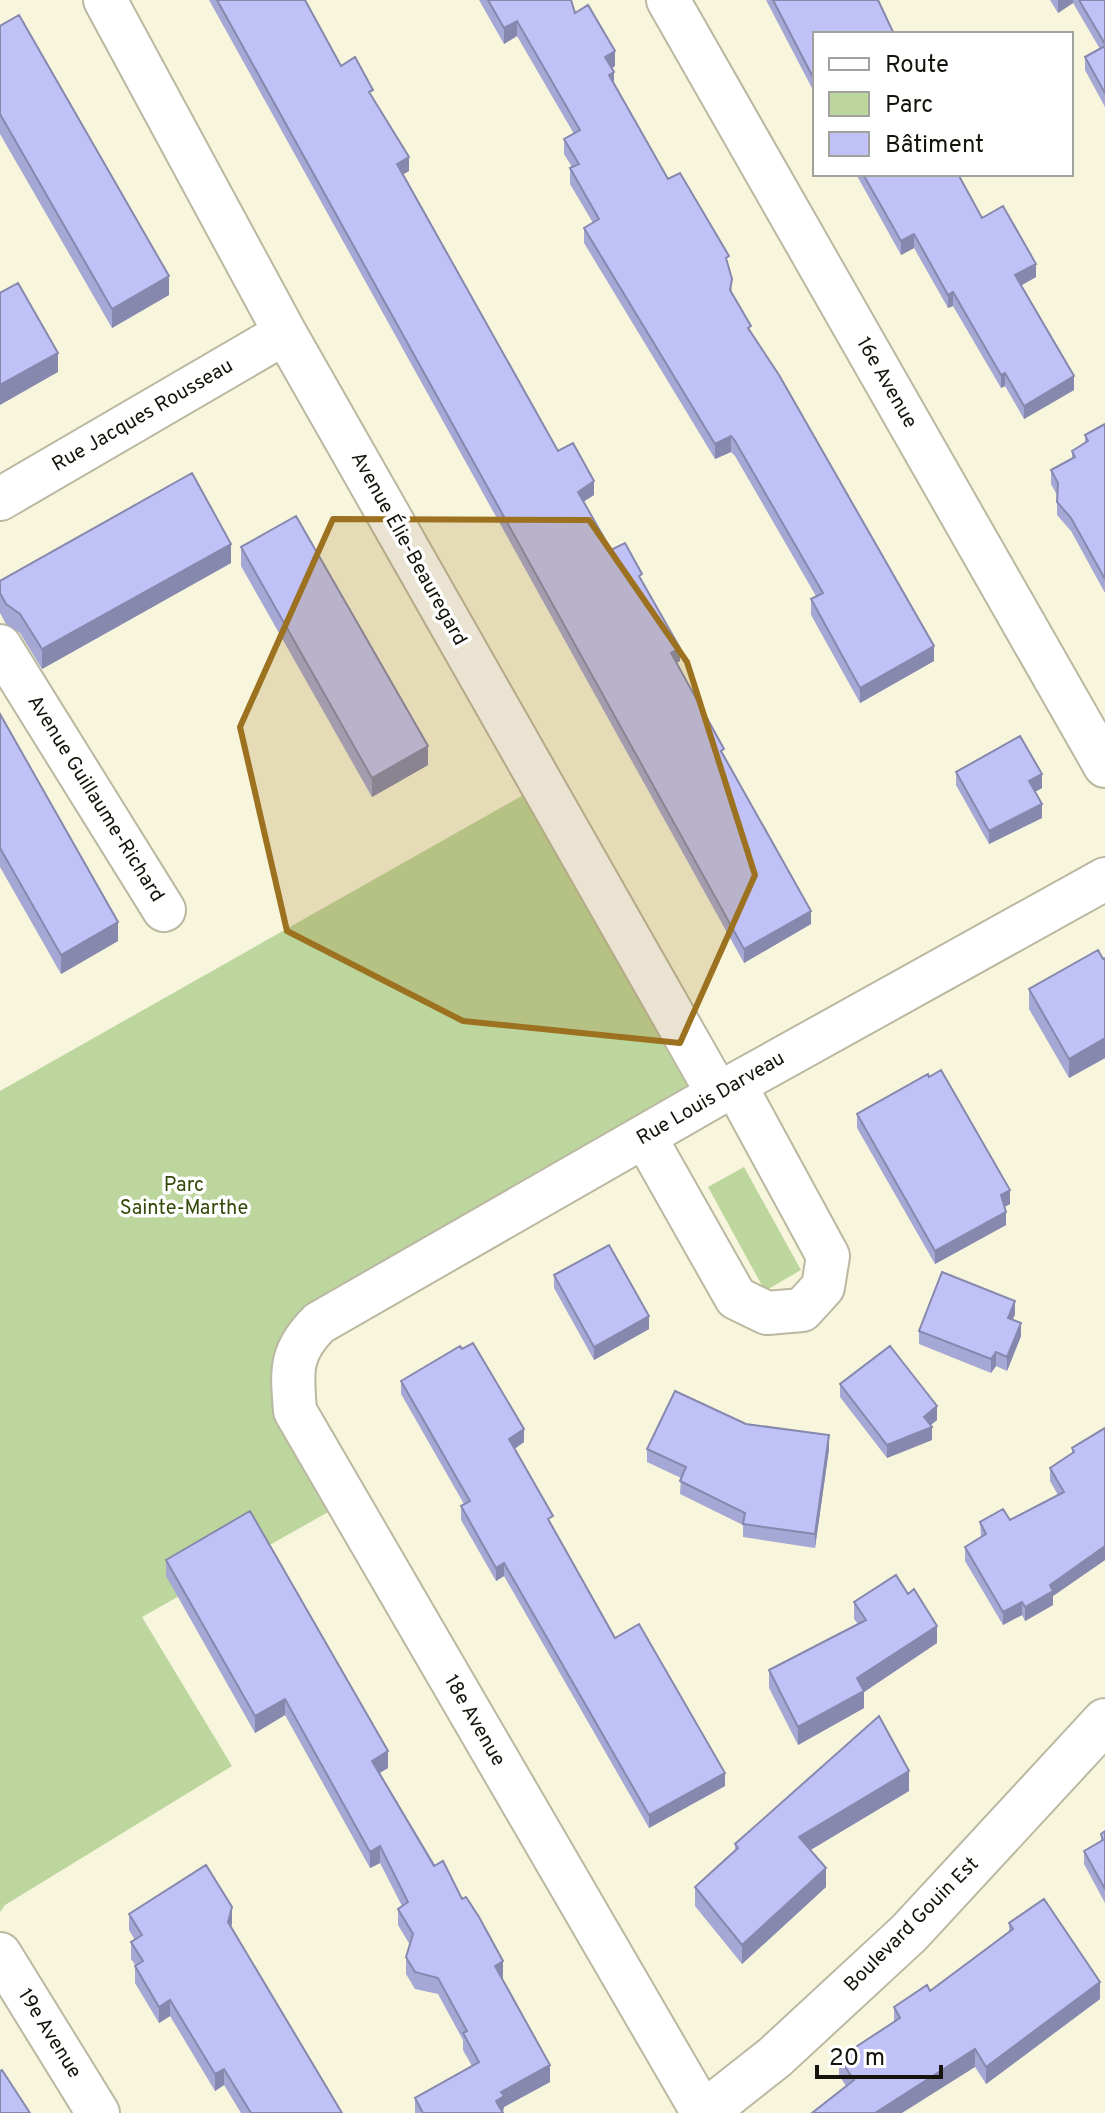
<svg xmlns="http://www.w3.org/2000/svg" width="1105" height="2113" font-family="Overpass,sans-serif">
  <style>
    .green { fill: #bcd69e }
    .lines { fill: none; stroke-linecap: round; stroke-linejoin: round }
    .street-casing { stroke: #bbb8a2; stroke-width: 46 }
    .secondary-casing { stroke: #bbb8a2; stroke-width: 48 }
    .street { stroke: #fff; stroke-width: 42 }
    .secondary { stroke: #fff; stroke-width: 44 }
    .wall { fill: #a5a7d4 }
    .shaded-wall { fill: #8688ad }
    .building { fill: #c0c2f7; stroke: #8688ad; stroke-width: 2 }
    .marked { fill: #9c711f; fill-opacity: 0.2; stroke: #9c711f; stroke-width: 6; stroke-linejoin: round }
    .labels { text-anchor: middle; dominant-baseline: central; stroke-width: 7; stroke-linejoin: round; paint-order: stroke }
    .street-label { font-size: 20px; fill: #15140c; stroke: #fff }
    .park-label { font-size: 20px; fill: #324907; stroke: #fff }
  </style>
  <rect width="100%" height="100%" fill="#f8f5dd"/>
  <path class="green" d="M541 785 718 1094 292 1365 346 1502 142 1617 232 1766 5 1905 0 1912V1091Z
    M744 1167 801 1270 765 1291 708 1187Z"/>
  <g class="lines">
    <defs>
      <path id="street" d="M105 0 285 333 718 1094
        M668 0 1105 766
        M0 499 285 333
        M0 646 164 910
        M645 1137 736 1298 767 1313 802 1310 823 1287 828 1256 735 1085
        M0 1954 98 2113
        M703 2113 295 1411C292 1371 289 1353 319 1323L718 1094 1105 879"/>
      <path id="secondary" d="M704 2113 775 2057 909 1933 1105 1721"/>
    </defs>
    <use href="#street" class="street-casing"/>
    <use href="#secondary" class="secondary-casing"/>
    <use href="#street" class="street"/>
    <use href="#secondary" class="secondary"/>
  </g>
  <path class="wall" d="M209 0H305L341 66 373 99 409 171 403 174 558 451 594 495 583 502 611 550 642 581 680 661 676 663 811 924 744 963Z
    M479 0H571L575 13 615 66 612 68 614 85 668 179 729 268 732 293 751 332 934 661 860 703 811 615V599L816 596 735 456 731 452 715 459 584 243V228L593 223 570 184V168L572 167 564 154V139L574 134 517 36 504 44Z
    M766 0H878L815 34V94Z
    M1050 0H1105V107L1085 70V57L1100 49 1073 3 1058 13Z
    M0 26 169 295 112 328 0 134Z
    M856 174H958L982 218 1036 277 1021 285 1074 390 1024 419 1005 386 1001 388 953 306 948 308 914 248 901 255Z
    M1105 424V593L1071 531 1057 515V495L1051 484V470L1072 458V451L1085 444V435Z
    M241 547 428 765 372 797 241 566Z
    M231 563 42 669 20 633 6 624 0 613V581Z
    M0 714 118 941 61 974 0 867Z
    M956 772 1042 788 1035 792 1042 818 989 844 956 785Z
    M1105 958V1058L1069 1078 1029 1009V989Z
    M857 1114 1010 1204 1005 1207 1006 1225 935 1264 857 1128Z
    M554 1275 649 1329 594 1360 554 1288Z
    M1015 1314 1013 1319 1021 1336 1007 1371 996 1366 991 1373 919 1344V1331Z
    M401 1381 524 1442 514 1449 553 1527 615 1638 725 1786 649 1828 504 1576 496 1581 461 1520V1506L464 1504 401 1394Z
    M840 1384 937 1420 931 1425 932 1440 887 1458 840 1397Z
    M746 1424 829 1449 815 1548 743 1537V1525L680 1494 681 1478 647 1462V1449Z
    M1105 1428V1560L1053 1596V1605L1025 1621 1022 1615 1003 1625 965 1561V1547L981 1537 980 1522 1010 1520 1058 1495 1050 1481V1468L1072 1453V1448Z
    M166 1560 388 1768 380 1773 503 1978H502L550 2082 504 2107 503 2113H415V2098L472 2066 463 2050V2040L438 1994 415 1989 406 1974V1957L410 1945 398 1925V1909L402 1906 380 1863 370 1868 285 1715 255 1733 166 1576Z
    M854 1602 937 1643 864 1692V1708L798 1745 769 1688V1670L858 1624 854 1619Z
    M909 1791 810 1850 826 1887 742 1964 695 1906V1887L735 1851V1844Z
    M1105 1831V1903L1084 1864V1851L1101 1841V1834Z
    M129 1914 232 1923 231 1927 342 2113H241L224 2085 215 2091 170 2016 159 2023 135 1983V1966H136L131 1959V1942L135 1940 129 1930Z
    M1009 1923 1100 1999 986 2084 975 2067 846 2086 839 2075V2058L894 2022V2007L930 1991 1009 1933Z"/>
  <path class="shaded-wall" d="M1058 0H1073V3L1058 13Z
    M517 21V36L504 44V28Z
    M615 51V66L605 72V57Z
    M614 72V87L609 75Z
    M409 157V171L397 178V164Z
    M914 234V248L901 255V241Z
    M1036 264V277L1015 289V275Z
    M169 276V295L112 328V309Z
    M953 292V306L948 308V295Z
    M58 353V372L0 405V385Z
    M1005 373V386L1001 388V375Z
    M1074 376V390L1024 419V406Z
    M731 436V452L715 459V444Z
    M594 481V495L578 505V492Z
    M231 544V563L42 669V649Z
    M934 646V661L860 703V688Z
    M680 648V661L671 666V653Z
    M428 746V765L372 797V778Z
    M1042 774V788L1029 795V781Z
    M1042 804V818L989 844V831Z
    M811 911V924L744 963V949Z
    M118 922V941L61 974V955Z
    M1105 1038V1058L1069 1078V1059Z
    M1010 1190V1204L1001 1208V1195Z
    M1006 1212V1225L935 1264V1251Z
    M1015 1301V1314L1008 1331V1318Z
    M649 1316V1329L594 1360V1347Z
    M1021 1323V1336L1007 1371V1357Z
    M996 1352V1366L991 1373V1359Z
    M937 1406V1420L924 1430V1417Z
    M932 1427V1440L887 1458V1445Z
    M524 1429V1442L509 1453V1439Z
    M829 1435V1449L815 1548V1534Z
    M1105 1546V1560L1053 1596V1605L1025 1621V1607L1050 1585Z
    M504 1563V1576L496 1581V1568Z
    M1022 1602V1615L1003 1625V1612Z
    M937 1626V1643L864 1692V1708L798 1745V1727L857 1678Z
    M285 1699V1715L255 1733V1716Z
    M388 1751V1768L372 1777V1761Z
    M909 1771V1791L799 1857V1837Z
    M725 1773V1786L649 1828V1815Z
    M380 1846V1863L370 1868V1852Z
    M826 1868V1887L742 1964V1945Z
    M232 1907V1923L228 1938V1922Z
    M503 1961V1978L495 1982V1966Z
    M1100 1982V1999L986 2084V2067Z
    M170 2000V2016L159 2023V2007Z
    M975 2049V2067L902 2113H875Z
    M550 2065V2082L504 2107 502 2113 496 2101 501 2092Z
    M224 2069V2085L215 2091V2074Z"/>
  <path class="building" d="M217 0H305L341 66 355 57 373 90 369 92 409 157 397 164 558 451 573 443 594 481 578 492 611 550 625 543 642 574 639 576 680 648 671 653 724 749 721 751 811 911 744 949Z
    M488 0H571L575 13 588 5 615 51 605 57 614 72 609 75 668 179 680 173 729 256 726 258 732 279 730 290 751 326 748 328 779 375 934 646 860 688 811 599 823 593 735 441 731 436 715 444 584 228 599 219 570 168 579 164 564 139 580 130 517 21 504 28Z
    M773 0H878L894 34H815V81Z
    M1079 0H1105V44Z
    M19 15 169 276 112 309 0 114V26Z
    M1105 46V93L1085 57Z
    M863 174H958L982 218 1003 206 1036 264 1015 275 1074 376 1024 406 1005 373 1001 375 953 292 948 295 914 234 901 241Z
    M18 283 58 353 0 385V293Z
    M1105 424V579L1071 518 1057 502 1058 483 1051 470 1075 457 1072 451 1088 441 1085 435Z
    M192 473 231 544 42 649 20 614 6 604 0 593V581Z
    M296 516 428 746 372 778 241 547Z
    M0 714 118 922 61 955 0 848Z
    M1020 736 1042 774 1029 781 1042 804 989 831 956 772Z
    M1098 950 1103 959 1105 958V1038L1069 1059 1029 989Z
    M941 1070 1010 1190 1001 1195 1006 1212 935 1251 857 1114 928 1074 929 1077Z
    M609 1245 649 1316 594 1347 554 1275Z
    M942 1272 1015 1301 1008 1318 1021 1323 1007 1357 996 1352 991 1359 919 1331Z
    M473 1343 524 1429 509 1439 553 1516 548 1519 615 1638 639 1624 725 1773 649 1815 504 1563 496 1568 461 1506 470 1501 401 1381 460 1346 462 1349Z
    M890 1346 937 1406 924 1417 932 1427 887 1445 840 1384Z
    M675 1391 746 1424 829 1435 815 1534 743 1524 745 1513 680 1481 686 1467 647 1449Z
    M1105 1428V1546L1050 1585 1053 1591 1025 1607 1022 1602 1003 1612 965 1547 986 1534 980 1522 1003 1509 1010 1520 1064 1492 1050 1468 1074 1452 1072 1448Z
    M250 1511 388 1751 372 1761 434 1866 443 1861 462 1899 466 1897 479 1917 503 1961 495 1966 550 2065 501 2092 504 2096 496 2101 503 2113H423L415 2098 479 2062 463 2033 467 2031 438 1978 415 1972 406 1957 413 1934 398 1909 408 1902 380 1846 370 1852 285 1699 255 1716 166 1560Z
    M896 1575 908 1594 914 1589 937 1626 857 1678 864 1691 798 1727 769 1670 866 1620 854 1602Z
    M879 1716 909 1771 799 1837 826 1868 742 1945 695 1887 738 1848 735 1844Z
    M1105 1831V1889L1084 1851 1103 1840 1101 1834Z
    M206 1865 232 1907 228 1922 342 2113H251L224 2069 215 2074 170 2000 159 2007 135 1966 143 1961 131 1942 142 1935 129 1914Z
    M1044 1899 1100 1982 986 2067 975 2049 875 2113H812L854 2080 839 2058 900 2018 894 2007 927 1985 930 1991 1013 1929 1009 1923Z
    M2 2070 30 2113H0V2071Z"/>
  <path class="marked" d="M333 519 589 520 687 662 755 875 680 1043 463 1021 287 931 240 727Z"/>
  <g class="labels">
    <g class="street-label">
      <text transform="translate(886 383) rotate(60)">16e Avenue</text>
      <text transform="translate(143 416) rotate(-30)">Rue Jacques Rousseau</text>
      <text transform="translate(408 549) rotate(61)">Avenue Élie-Beauregard</text>
      <text transform="translate(95 799) rotate(58)">Avenue Guillaume-Richard</text>
      <text transform="translate(711 1099) rotate(-30)">Rue Louis Darveau</text>
      <text transform="translate(474 1721) rotate(60)">18e Avenue</text>
      <text transform="translate(912 1925) rotate(-45)">Boulevard Gouin Est</text>
      <text transform="translate(49 2034) rotate(58)">19e Avenue</text>
    </g>
    <g class="park-label">
      <text x="184" y="1186">Parc<tspan x="184" dy="23">Sainte-Marthe</tspan></text>
    </g>
  </g>
  <rect x="813" y="32" width="260" height="144" fill="#ffffff" stroke="#a1a19e" stroke-width="2"/>
  <rect x="829" y="58" width="40" height="12" fill="#ffffff" stroke="#a1a19e" stroke-width="2"/>
  <text x="885" y="72" font-size="24" fill="#15140c">Route</text>
  <rect x="829" y="92" width="40" height="24" fill="#bcd69e" stroke="#a1a19e" stroke-width="2"/>
  <text x="885" y="112" font-size="24" fill="#15140c">Parc</text>
  <rect x="829" y="132" width="40" height="24" fill="#c0c2f7" stroke="#a1a19e" stroke-width="2"/>
  <text x="885" y="152" font-size="24" fill="#15140c">Bâtiment</text>
  <path d="M817 2065v12h124v-12" fill="none" stroke="#15140c" stroke-width="4"/>
  <text x="829" y="2065" font-size="24" fill="#15140c" stroke="#ffffff" stroke-width="6" paint-order="stroke">20 m</text>
</svg>
